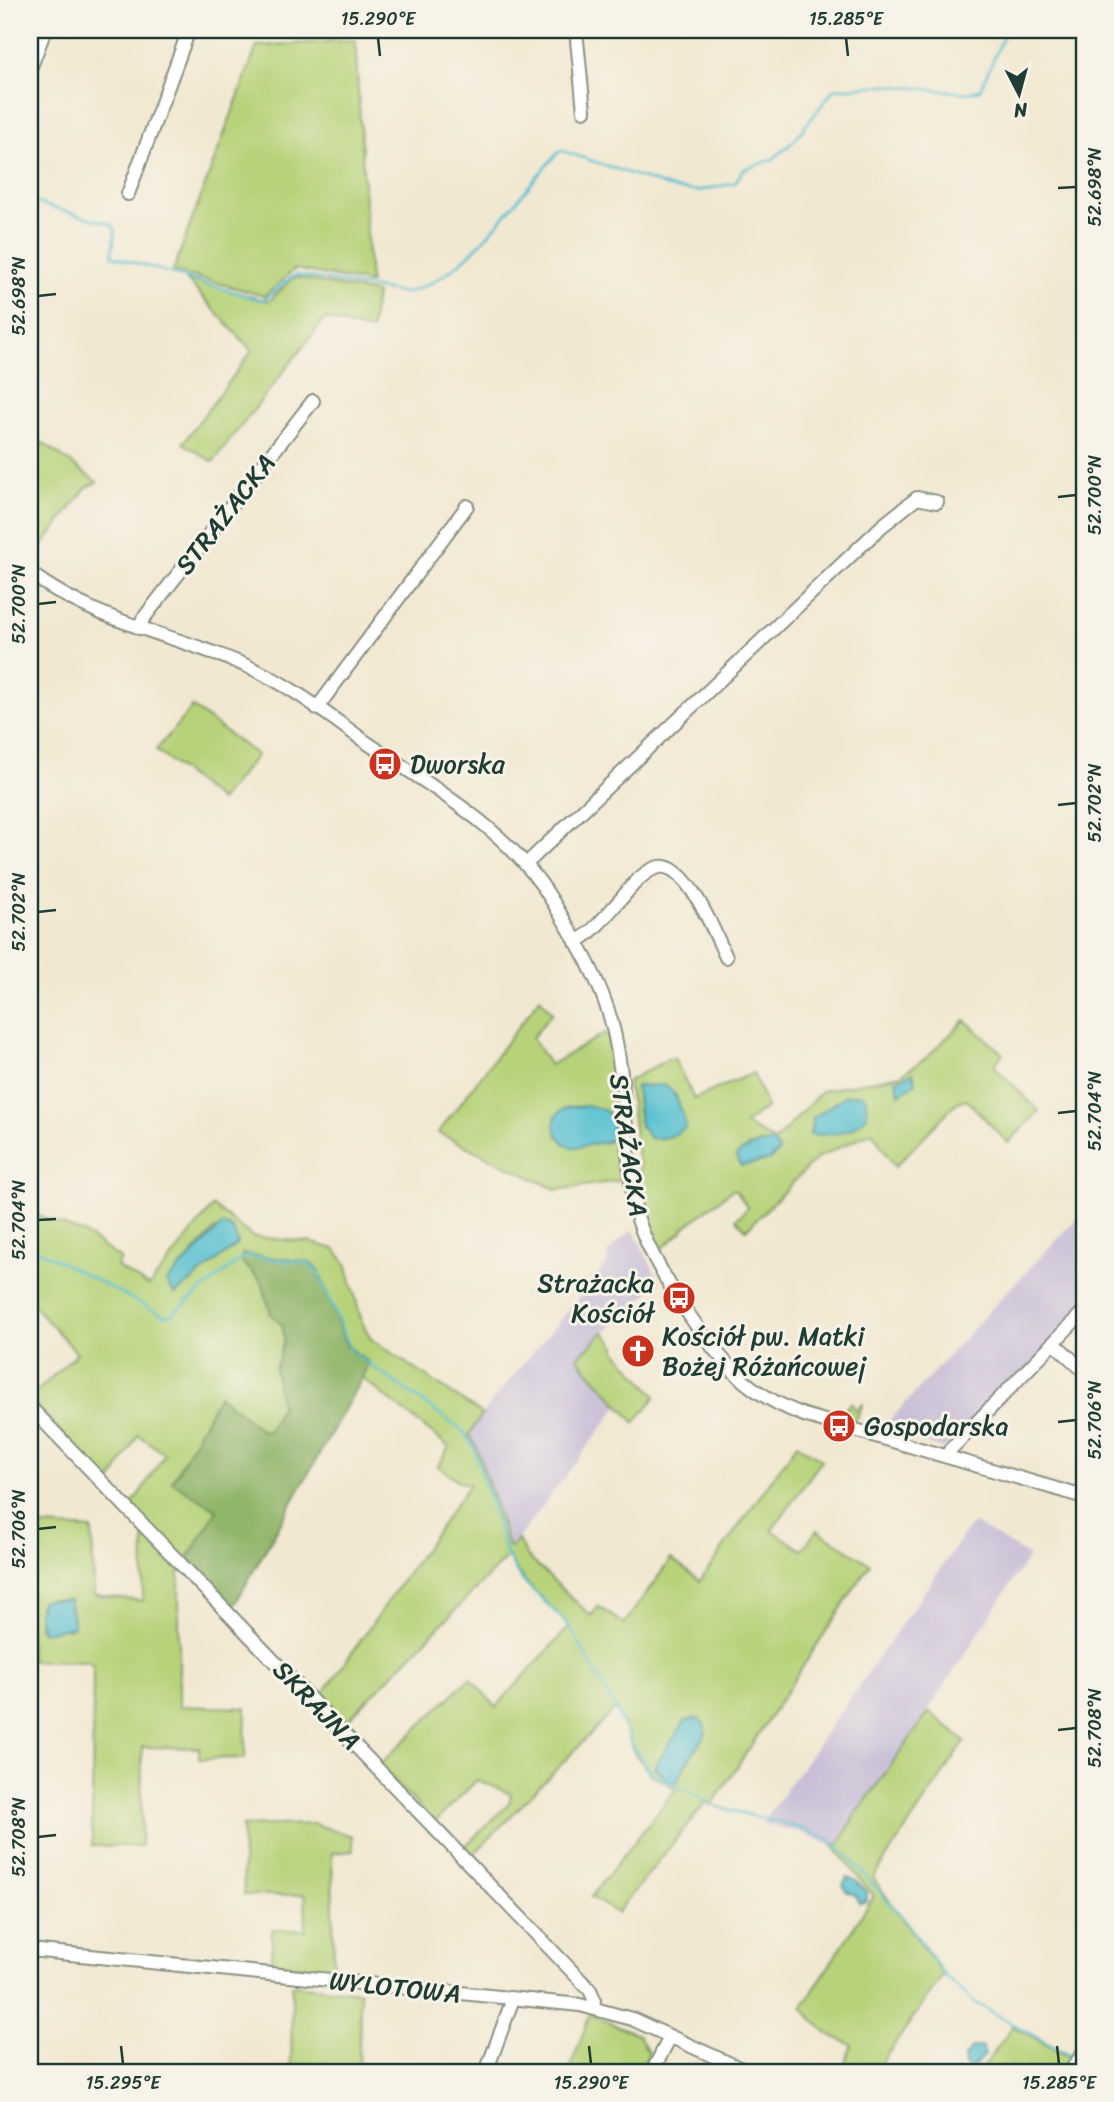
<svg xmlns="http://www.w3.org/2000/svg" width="1114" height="2102" font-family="Sriracha,sans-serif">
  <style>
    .industrial { fill: #c9bfd7 }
    .green { fill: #b7d37a; stroke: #6b8857; stroke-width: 2; fill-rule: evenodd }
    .forest { fill: #91b56a; stroke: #58794f; stroke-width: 2 }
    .water { fill: #54bfd0; stroke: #3a7e82; stroke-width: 2 }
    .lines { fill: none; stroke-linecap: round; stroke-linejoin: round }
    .stream { stroke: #54bfd0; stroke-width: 2.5 }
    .minor-casing { stroke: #889282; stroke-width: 16 }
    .minor { stroke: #fff; stroke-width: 12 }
    .ticks { fill: none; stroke: #1f3d34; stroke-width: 2.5 }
    .labels { text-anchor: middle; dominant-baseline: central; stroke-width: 6; stroke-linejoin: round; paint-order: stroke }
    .street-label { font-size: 26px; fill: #1f3d34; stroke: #f7f3e8 }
    .poi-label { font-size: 26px; fill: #1f3d34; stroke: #f7f3e8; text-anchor: start }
    .neatline { fill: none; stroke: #1f3d34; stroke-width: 2.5 }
    .ticks-label { font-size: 18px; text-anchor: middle; fill: #1f3d34 }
  </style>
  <rect width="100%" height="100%" fill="#f7f3e8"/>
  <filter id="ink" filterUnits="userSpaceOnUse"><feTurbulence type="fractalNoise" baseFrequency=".0143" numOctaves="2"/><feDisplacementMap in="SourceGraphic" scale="14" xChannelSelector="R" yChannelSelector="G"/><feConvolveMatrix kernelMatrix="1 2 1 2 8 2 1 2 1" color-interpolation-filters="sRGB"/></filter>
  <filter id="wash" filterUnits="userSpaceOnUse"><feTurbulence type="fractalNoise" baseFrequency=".00686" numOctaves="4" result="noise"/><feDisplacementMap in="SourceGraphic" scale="28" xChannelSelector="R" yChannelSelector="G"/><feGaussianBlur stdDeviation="1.57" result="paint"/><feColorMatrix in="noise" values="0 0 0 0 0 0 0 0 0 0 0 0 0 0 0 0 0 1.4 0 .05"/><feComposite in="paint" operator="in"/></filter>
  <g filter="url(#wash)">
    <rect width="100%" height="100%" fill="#f2e8d1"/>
    <path class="industrial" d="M1084 1211V1317L955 1453 882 1429 988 1312Z
      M633 1230 660 1282 577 1358 619 1405 511 1548 508 1546 469 1435 482 1414 608 1262 607 1255 614 1245Z
      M973 1522 1029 1556 900 1753 854 1817 840 1843 833 1846 800 1832 762 1824Z"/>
    <path class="green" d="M355 40 370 283 295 269 265 296 173 271 257 46Z
      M294 277 376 293 371 331 325 319 213 462 183 443 252 351 186 279 269 301Z
      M43 443 97 482 86 488 30 562V461Z
      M192 707 257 755 220 801 156 750Z
      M540 998 552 1013 532 1038 550 1065 605 1033 608 1035 625 1180 557 1190 438 1133ZM586 1106 614 1123V1137L608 1142 598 1143 556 1116 564 1109Z
      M965 1020 1003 1054 994 1066 1039 1111 1008 1143 966 1099 956 1103 895 1167 872 1132 817 1158 746 1230 736 1219 748 1208 736 1190H732L685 1227 680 1233 658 1252 646 1221 628 1081 668 1059 674 1058 694 1099 753 1073 767 1107 745 1124 775 1141 822 1091 901 1075 927 1057ZM666 1085 677 1097V1104L686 1126C675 1136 666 1139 651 1138L640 1126 636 1087ZM772 1142 778 1151 770 1160 748 1147Z
      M213 1206 253 1237 310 1242 335 1249 346 1263 362 1322 371 1339 482 1414 469 1435 477 1448 508 1546 511 1547 518 1540 527 1556 591 1616 598 1606 624 1624 671 1559 700 1581 797 1444 822 1460 772 1530 802 1550 817 1530 870 1564 712 1805 706 1802 617 1913 591 1897 676 1789 651 1774 635 1754 616 1708 470 1858 461 1850 509 1804 511 1794 477 1780 434 1823 379 1765 470 1678 496 1707 569 1627C550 1602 522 1585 508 1556L343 1725 318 1701 470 1484 460 1482 438 1466 449 1447 362 1378 368 1362 347 1346 319 1271 241 1261 262 1282 271 1314 283 1326 284 1341 275 1370 281 1406 268 1431 263 1432 219 1395 218 1510 179 1572V1706L246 1708 245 1758 199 1759V1748L142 1747 141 1846H92L93 1666 88 1661H30V1525L92 1529 94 1595 143 1601 144 1532 130 1508 165 1454 138 1435 109 1485 30 1398 77 1353 30 1302V1212L83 1233 121 1259 117 1267 149 1286ZM228 1225 238 1242 176 1294 167 1282 215 1229ZM48 1599 69 1600 73 1617 69 1629 39 1628V1605Z
      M604 1332 616 1346V1351L656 1396 635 1423 577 1358Z
      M851 1403 856 1410 863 1403 855 1422 826 1414 838 1416Z
      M929 1712 965 1741 873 1878 943 1975 875 2072H841L852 2045 826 2033 802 2008 874 1896 833 1846 840 1843 854 1817Z
      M314 1824 352 1836 353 1851 332 1853 334 1970 272 1964V1930H306L305 1895H244L242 1826Z
      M292 1985 360 1992 359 2072H291Z
      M590 2014 639 2035 649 2054 639 2072H569Z
      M1013 2026 1078 2062 1084 2053V2072H980Z"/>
    <path class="forest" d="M242 1254 309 1262 319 1271 347 1346 368 1362 362 1378 231 1611 185 1563 217 1510 172 1482 219 1395 263 1432 268 1431 281 1407 275 1370 284 1341 283 1326 271 1314 262 1282 241 1261Z"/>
    <path class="water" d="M913 1073 916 1083 899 1094 896 1080Z
      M666 1085C675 1092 684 1114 686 1127 674 1136 666 1140 650 1138L640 1125 636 1086Z
      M860 1094 866 1098 867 1116C848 1136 835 1134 810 1135L813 1118 845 1096Z
      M586 1106C610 1108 614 1115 614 1137 608 1143 602 1142 594 1144 587 1145 579 1148 572 1147 556 1143 547 1117 564 1109 570 1106 580 1107 586 1106Z
      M773 1142 779 1151 770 1160 741 1166 736 1156C747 1146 758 1145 773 1142Z
      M222 1225 233 1229 238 1244 175 1294 166 1282Z
      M42 1600H69L74 1627 42 1632 38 1613Z
      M697 1718 704 1724 706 1733 685 1766 676 1784H672L654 1767 685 1721Z
      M847 1878 855 1880 867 1892V1901L859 1903 855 1895 846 1891 843 1885Z
      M972 2047H982L985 2055 972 2068 965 2066 964 2057Z"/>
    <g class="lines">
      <path class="stream" d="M30 201 111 224 115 230 112 256 261 300C276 296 282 279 297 275L403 293C467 281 514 197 559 152L563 151 675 189 698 191 735 183 743 170 773 159 794 141 834 89 884 85 968 93 980 90 1006 30
        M30 1246 165 1316 171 1315 245 1256 308 1263 319 1274 351 1351 463 1431 474 1448 506 1554 521 1579 568 1624 612 1702 634 1748 653 1774 718 1807 800 1828 828 1839 841 1849 905 1920 946 1977 974 2002 1074 2058"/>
    </g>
  </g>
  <g filter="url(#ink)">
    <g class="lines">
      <defs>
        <path id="minor" d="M576 30 584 111
          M30 69 45 30
          M128 194 189 30
          M30 573C100 625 173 633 249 667 290 685 327 714 363 740 431 787 510 829 553 902 576 940 601 981 612 1024 627 1083 624 1147 635 1207 644 1255 708 1350 745 1382 763 1397 783 1407 804 1415L1084 1497
          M139 628 143 619 313 401
          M317 708 467 506
          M526 864 882 526 917 498 937 502
          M576 942C594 932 608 913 622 898 631 887 644 870 659 867 687 861 716 936 726 957
          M1054 1343 1084 1371
          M30 1407 590 1990 594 1999 593 2008
          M948 1457 950 1450 1084 1311
          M30 1950 580 2005 632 2019 748 2072
          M486 2072 513 1999
          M652 2072 670 2037
          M1070 2072 1084 2052"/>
      </defs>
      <use href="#minor" class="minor-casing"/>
      <use href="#minor" class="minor"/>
    </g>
  </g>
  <path class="ticks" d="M378 38 380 56M846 38 848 56M1058 188 1076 187M38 296 56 294M1058 497 1076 495M38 604 56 602M1058 805 1076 803M38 912 56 910M1058 1113 1076 1111M38 1220 56 1219M1058 1422 1076 1420M38 1529 56 1527M1058 1730 1076 1728M38 1837 56 1835M121 2046 123 2064M589 2046 591 2064M1057 2046 1059 2064"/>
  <defs>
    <symbol id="bus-disc" viewBox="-11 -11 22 22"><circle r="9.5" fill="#c8321e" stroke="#f7f3e8"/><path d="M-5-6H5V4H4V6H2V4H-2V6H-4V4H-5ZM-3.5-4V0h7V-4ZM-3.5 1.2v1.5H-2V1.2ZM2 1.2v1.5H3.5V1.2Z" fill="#fff"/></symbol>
    <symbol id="church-disc" viewBox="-11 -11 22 22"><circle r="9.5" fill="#c8321e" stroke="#f7f3e8"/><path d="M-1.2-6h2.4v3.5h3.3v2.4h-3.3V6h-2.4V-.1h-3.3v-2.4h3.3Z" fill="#fff"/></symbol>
  </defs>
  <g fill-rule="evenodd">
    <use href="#bus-disc" x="366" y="745" width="38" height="38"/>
    <use href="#bus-disc" x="660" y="1279" width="38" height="38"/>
    <use href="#church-disc" x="619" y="1332" width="38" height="38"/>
    <use href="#bus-disc" x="820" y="1407" width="38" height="38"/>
  </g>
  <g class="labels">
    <g class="street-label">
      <text transform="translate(225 514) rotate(-52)">STRAŻACKA</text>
      <text transform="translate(629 1145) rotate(82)">STRAŻACKA</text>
      <text transform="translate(317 1705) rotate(46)">SKRAJNA</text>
      <text transform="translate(395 1987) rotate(6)">WYLOTOWA</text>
    </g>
    <g class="poi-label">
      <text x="410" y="764">Dworska</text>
      <text x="654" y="1283" text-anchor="end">Strażacka<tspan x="654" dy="30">Kościół</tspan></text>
      <text x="662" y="1336">Kościół pw. Matki<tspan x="662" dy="30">Bożej Różańcowej</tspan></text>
      <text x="864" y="1426">Gospodarska</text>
    </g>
  </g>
  <rect width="1114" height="2102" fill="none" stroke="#f7f3e8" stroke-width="77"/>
  <g transform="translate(1019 94) rotate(174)" stroke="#f7f3e8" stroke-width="5" paint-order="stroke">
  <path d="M0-5L12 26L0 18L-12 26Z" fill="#1f3d34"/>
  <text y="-10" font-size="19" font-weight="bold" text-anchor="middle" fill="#1f3d34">N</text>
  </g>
  <rect x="38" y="38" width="1038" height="2026" class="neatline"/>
  <g class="ticks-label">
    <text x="378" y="25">15.290°E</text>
    <text x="846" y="25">15.285°E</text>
    <text transform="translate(1095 187) rotate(-90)" y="6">52.698°N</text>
    <text transform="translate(19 296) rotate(-90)" y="6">52.698°N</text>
    <text transform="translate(1095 495) rotate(-90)" y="6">52.700°N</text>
    <text transform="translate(19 604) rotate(-90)" y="6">52.700°N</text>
    <text transform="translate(1095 803) rotate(-90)" y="6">52.702°N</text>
    <text transform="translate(19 912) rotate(-90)" y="6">52.702°N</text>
    <text transform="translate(1095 1111) rotate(-90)" y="6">52.704°N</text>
    <text transform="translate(19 1220) rotate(-90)" y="6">52.704°N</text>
    <text transform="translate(1095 1420) rotate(-90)" y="6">52.706°N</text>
    <text transform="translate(19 1529) rotate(-90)" y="6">52.706°N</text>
    <text transform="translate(1095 1728) rotate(-90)" y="6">52.708°N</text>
    <text transform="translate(19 1837) rotate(-90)" y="6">52.708°N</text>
    <text x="123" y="2089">15.295°E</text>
    <text x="591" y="2089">15.290°E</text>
    <text x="1059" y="2089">15.285°E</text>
  </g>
</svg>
